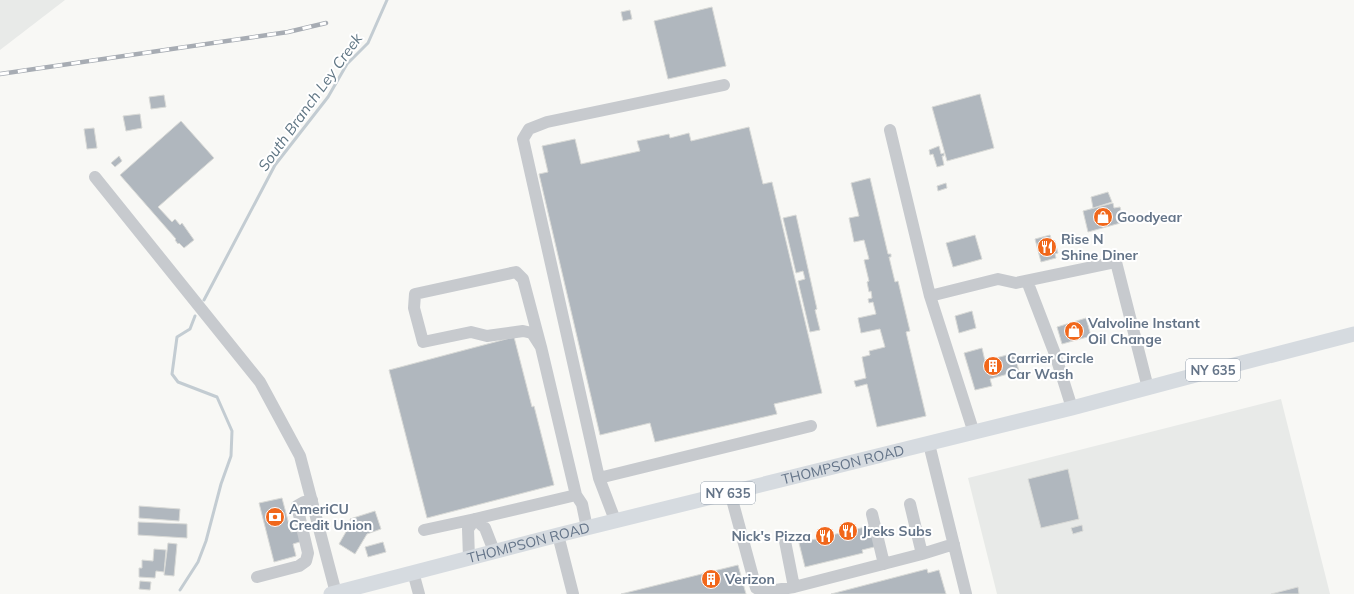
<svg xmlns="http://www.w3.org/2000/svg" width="1354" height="594" font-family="Mulish,sans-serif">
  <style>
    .built { fill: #e8eae8 }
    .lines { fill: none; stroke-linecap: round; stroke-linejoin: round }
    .stream { stroke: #c3ccd2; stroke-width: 3 }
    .building { fill: #b0b7be; stroke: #d9dad7 }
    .minor { stroke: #c7cace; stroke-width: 12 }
    .major { stroke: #d6dbe0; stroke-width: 15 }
    .rail-casing { stroke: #a7acb3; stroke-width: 4.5 }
    .rail { stroke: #fff; stroke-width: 3; stroke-dasharray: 9; stroke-linecap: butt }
    .labels { text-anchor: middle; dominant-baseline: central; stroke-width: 4; stroke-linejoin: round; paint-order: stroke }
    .shield { fill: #fff; stroke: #929eac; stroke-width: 1 }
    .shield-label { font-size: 13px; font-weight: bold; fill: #647488 }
    .poi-label { font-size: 14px; font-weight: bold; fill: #647488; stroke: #fff; text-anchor: start }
    .street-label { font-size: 14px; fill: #647488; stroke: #fff }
    .water-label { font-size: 15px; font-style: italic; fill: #607684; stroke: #fff }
  </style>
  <rect width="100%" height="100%" fill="#f8f8f5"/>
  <path class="built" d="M0 0H65L0 50Z
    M1281 399 1330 594H997L968 478Z"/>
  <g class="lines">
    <path class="stream" d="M204 300 275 165 328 97 347 64 368 43 387 0
      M180 590 198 562 206 541 221 484 231 456 232 431 217 397 178 382 172 374 177 337 190 329 195 316"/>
  </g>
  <path class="building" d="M712 7 726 66 668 79 654 21Z
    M630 10 632 19 623 21 621 12Z
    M980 94 994 148 947 161 932 107Z
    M164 95 166 107 151 109 149 97Z
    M140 114 142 128 126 131 123 116Z
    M181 121 214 158 158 207 172 222 175 219 180 225 182 223 194 240 184 248 179 243 178 244 175 240 176 239 120 175Z
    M749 127 763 184 772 182 822 393 774 404 777 414 655 442 650 423 600 435 539 174 548 172 542 146 575 139 581 164 640 151 637 141 669 134 670 138 689 133 691 141Z
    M94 128 97 148 87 149 84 129Z
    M939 146 941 154 944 153V156H942L944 165 937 167 933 154 930 155 929 150Z
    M119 156 122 161 115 167 111 163Z
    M870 178 888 254H891V257H889L895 282 898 281 910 331 906 332 926 416 877 427 867 384 856 387 854 381 866 378 862 357 870 355 869 351 885 347 880 329 861 333 858 318 876 314 873 302 869 303 868 299 872 298 871 291 869 292 867 282 869 281 864 260 869 259 864 240 854 242 849 218 859 216 851 183Z
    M946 183 947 188 938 191 937 186Z
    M1108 192 1112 202 1093 208 1091 197Z
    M1113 203 1114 208 1120 207 1124 222 1088 232 1083 211Z
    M796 215 817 309 815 310 820 330 810 332 798 281 805 279 803 271 796 273 783 218Z
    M975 235 982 259 953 267 946 243Z
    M1050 235 1052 242 1055 241 1058 253 1055 254 1056 258 1041 262 1035 239Z
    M972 311 976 328 959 333 955 316Z
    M1086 318 1091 336 1062 344 1057 327Z
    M514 337 532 407 534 406 554 485 427 518 389 370Z
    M982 348 985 361 1014 353 1019 371 990 379 992 386 975 390 964 353Z
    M1068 469 1079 519 1041 528 1028 479Z
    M282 498 291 532 300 530 303 541 293 544 296 556 274 562 259 503Z
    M139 506 180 509 179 521 139 518Z
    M375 511 381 529 367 534 355 554 339 544 351 523 350 519Z
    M138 522 187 524V538L138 535Z
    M873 525 878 546 862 550 863 553 805 567 799 543Z
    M1082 525 1083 531 1073 534 1071 528Z
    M383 542 386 552 368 557 365 547Z
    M168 543 177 544 174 576 164 575Z
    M154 549 166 550 164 572 156 571 155 578 139 577V568H142V560L153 561Z
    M738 565 746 594H621Z
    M927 569 928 573 939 570 946 594H831Z
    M140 581 151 582 150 590 139 589Z
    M1298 587 1299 594H1271Z"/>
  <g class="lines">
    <path class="minor" d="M890 130 930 296 974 433
      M95 177 260 382 300 456 336 593
      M1027 281 1055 354 1072 408
      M930 296 998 279 1016 283 1116 262 1148 388
      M541 347 523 279 516 272 415 294 414 308 423 342 471 332 487 336 523 331 532 333 541 347 576 495 582 504 587 528
      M929 444 966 594
      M599 478 811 426
      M730 492 756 588 764 592 794 587 922 554 954 544
      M910 504 922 554
      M872 514 884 564
      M615 520 599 478 523 139 529 129 547 122 724 85
      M424 530 475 519 576 495
      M558 535 573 594
      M784 536 794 587
      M469 558 468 529 475 519 485 528 494 551
      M413 572 419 594
      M257 577 299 566 306 561 308 553 297 506 304 502 312 500"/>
    <path class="major" id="s1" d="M331 594 558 535 1072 408 1222 368 1354 334"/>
    <defs>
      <path id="rail" d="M0 74 288 32 326 23"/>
    </defs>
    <use href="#rail" class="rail-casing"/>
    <use href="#rail" class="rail"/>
  </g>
  <defs>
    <symbol id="shop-disc" viewBox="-11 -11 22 22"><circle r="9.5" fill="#f1671b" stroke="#fff"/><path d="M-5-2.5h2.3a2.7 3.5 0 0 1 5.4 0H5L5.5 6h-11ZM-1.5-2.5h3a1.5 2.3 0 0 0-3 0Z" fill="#fff"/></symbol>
    <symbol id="restaurant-disc" viewBox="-11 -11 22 22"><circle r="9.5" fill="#f1671b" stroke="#fff"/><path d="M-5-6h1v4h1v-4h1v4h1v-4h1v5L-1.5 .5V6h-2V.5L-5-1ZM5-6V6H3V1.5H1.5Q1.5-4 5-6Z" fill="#fff"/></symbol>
    <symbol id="building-disc" viewBox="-11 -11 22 22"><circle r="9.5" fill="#f1671b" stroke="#fff"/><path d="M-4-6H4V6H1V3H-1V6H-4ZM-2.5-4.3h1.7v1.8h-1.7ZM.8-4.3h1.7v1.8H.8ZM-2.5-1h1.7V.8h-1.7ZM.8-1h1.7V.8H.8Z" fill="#fff"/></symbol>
    <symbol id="bank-disc" viewBox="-11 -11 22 22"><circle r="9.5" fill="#f1671b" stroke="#fff"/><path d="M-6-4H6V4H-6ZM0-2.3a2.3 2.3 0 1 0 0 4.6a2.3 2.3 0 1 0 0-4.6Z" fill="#fff"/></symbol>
  </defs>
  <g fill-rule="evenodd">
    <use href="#shop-disc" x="1092" y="206" width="22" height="22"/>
    <use href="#restaurant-disc" x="1036" y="236" width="22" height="22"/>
    <use href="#shop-disc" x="1063" y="320" width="22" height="22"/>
    <use href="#building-disc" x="982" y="355" width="22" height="22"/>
    <use href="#bank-disc" x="264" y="506" width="22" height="22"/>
    <use href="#restaurant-disc" x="837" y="520" width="22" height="22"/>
    <use href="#restaurant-disc" x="814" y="525" width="22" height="22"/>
    <use href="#building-disc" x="700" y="568" width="22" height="22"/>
  </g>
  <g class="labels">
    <g class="shield">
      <rect x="1186" y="359" width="54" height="22" rx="3"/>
      <rect x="701" y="482" width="54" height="22" rx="3"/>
    </g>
    <g class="shield-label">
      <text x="1213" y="370">NY 635</text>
      <text x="728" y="493">NY 635</text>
    </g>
    <g class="poi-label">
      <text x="1117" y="217">Goodyear</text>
      <text x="1061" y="239">Rise N<tspan x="1061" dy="16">Shine Diner</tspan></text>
      <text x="1088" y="323">Valvoline Instant<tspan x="1088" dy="16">Oil Change</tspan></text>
      <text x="1007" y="358">Carrier Circle<tspan x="1007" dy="16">Car Wash</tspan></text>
      <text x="289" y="509">AmeriCU<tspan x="289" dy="16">Credit Union</tspan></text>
      <text x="862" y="531">Jreks Subs</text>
      <text x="811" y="536" text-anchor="end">Nick's Pizza</text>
      <text x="725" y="579">Verizon</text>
    </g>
    <g class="street-label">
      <text stroke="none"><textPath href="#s1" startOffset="528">THOMPSON ROAD</textPath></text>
      <text stroke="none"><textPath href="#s1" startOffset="204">THOMPSON ROAD</textPath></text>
    </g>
    <g class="water-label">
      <text transform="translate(310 102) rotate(-54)">South Branch Ley Creek</text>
    </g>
  </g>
</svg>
